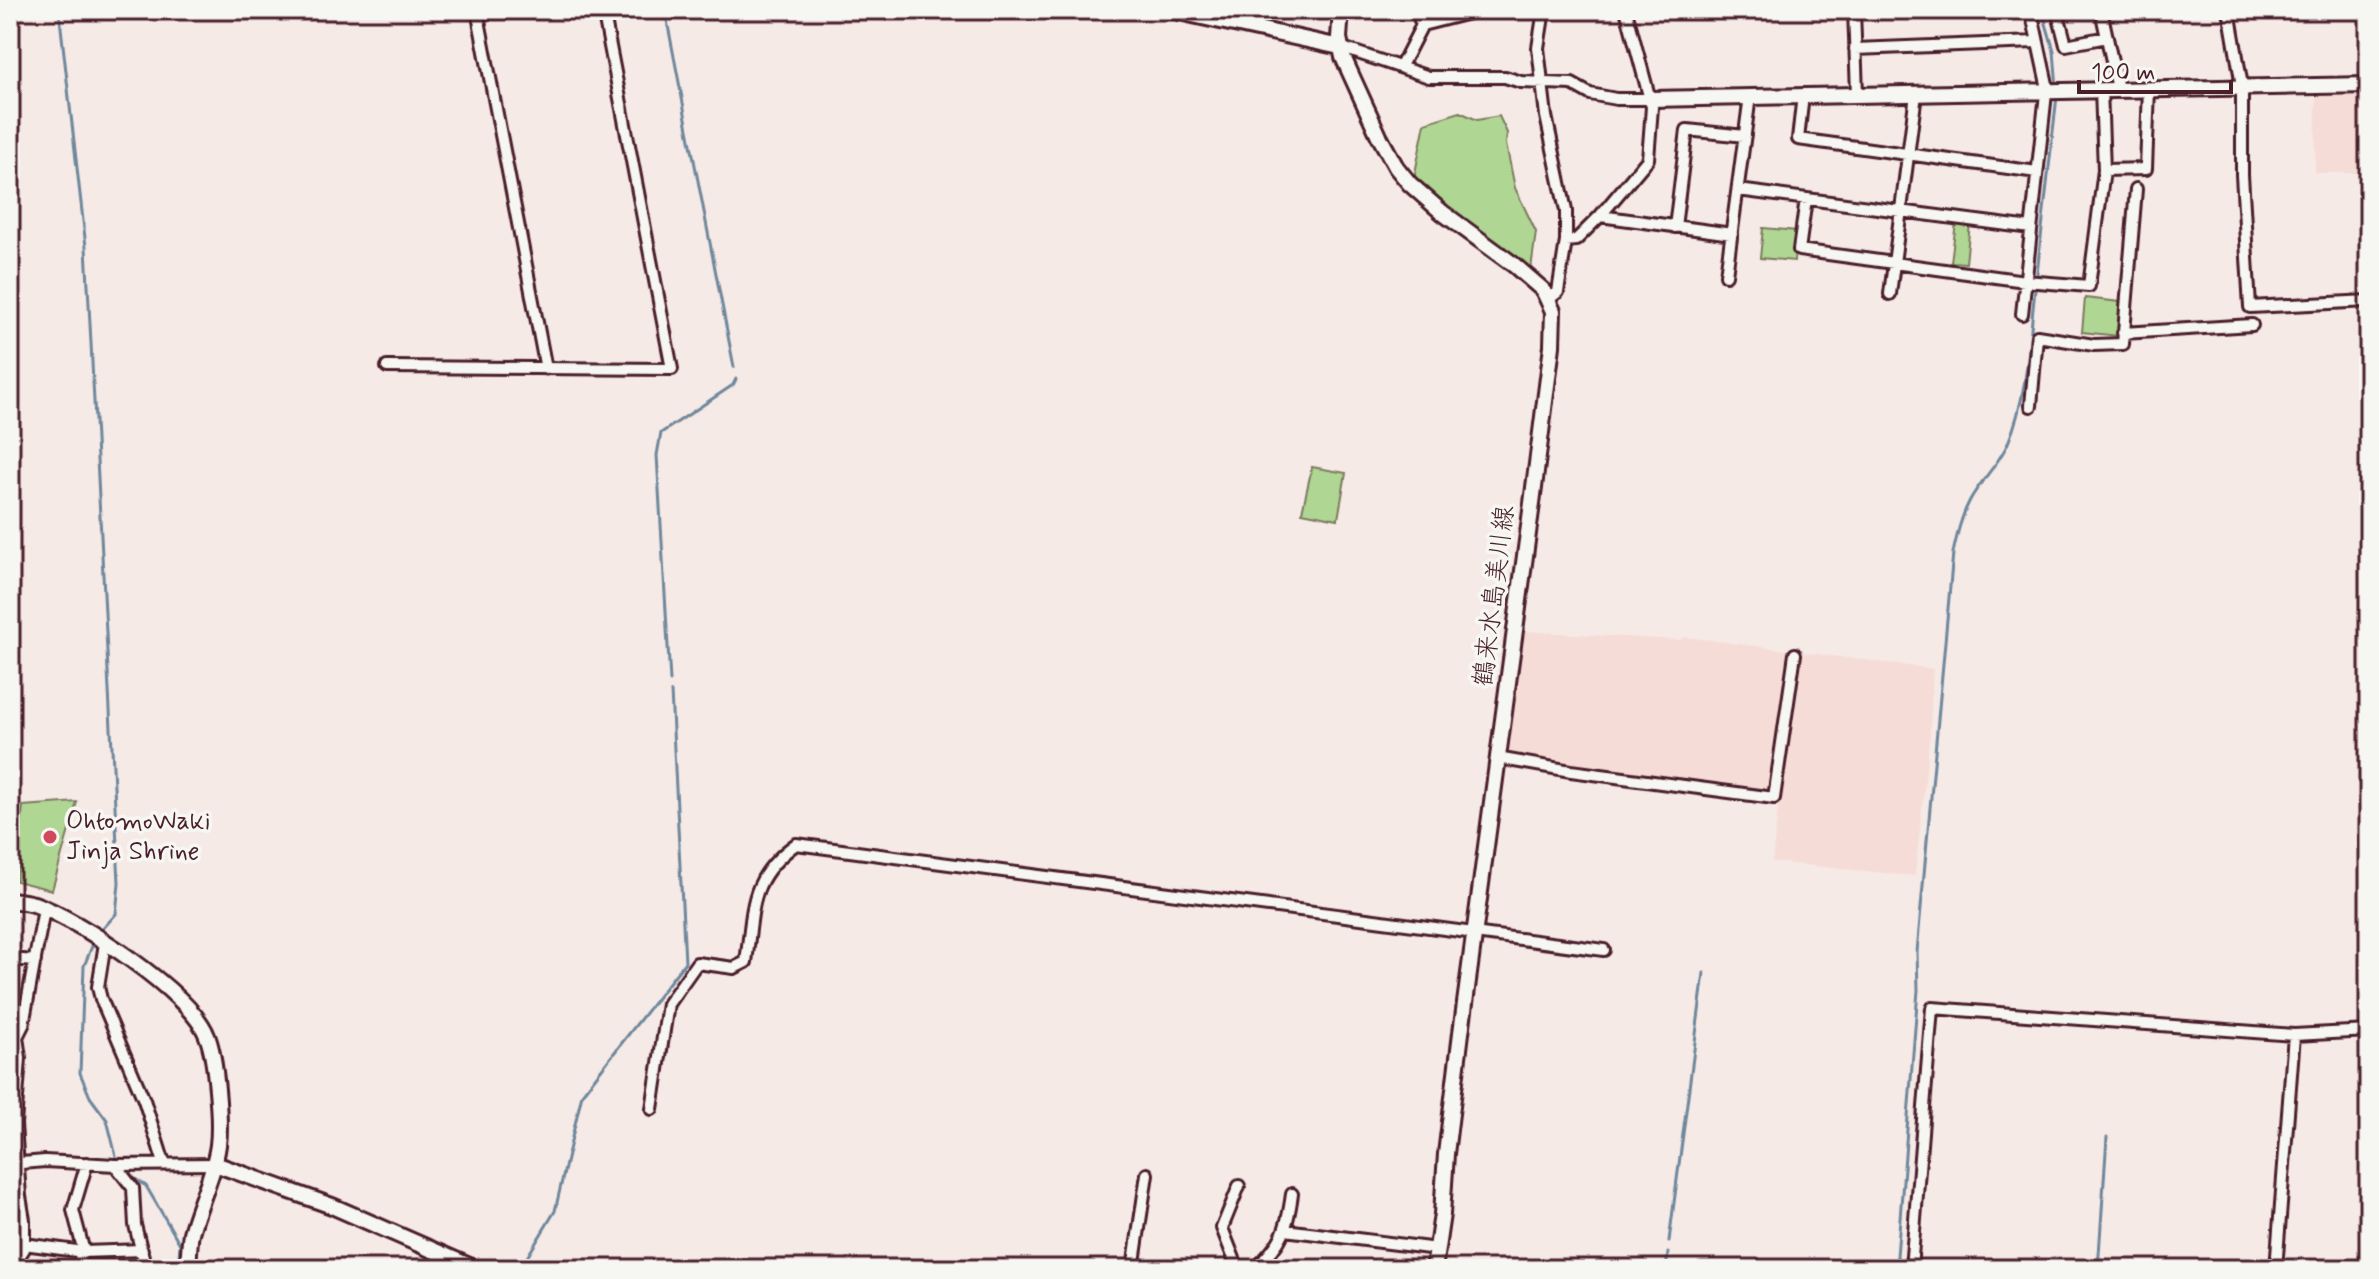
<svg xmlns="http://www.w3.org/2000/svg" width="2379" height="1279" font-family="Mynerve,'Klee One',sans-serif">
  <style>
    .built { fill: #f6dcd7 }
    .green { fill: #afd693; stroke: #7c7a5f; stroke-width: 2 }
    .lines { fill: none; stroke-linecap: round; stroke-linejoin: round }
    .stream { stroke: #6e879c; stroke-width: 3 }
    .street-casing { stroke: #4a1f2b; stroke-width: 16 }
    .secondary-casing { stroke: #4a1f2b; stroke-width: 20 }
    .street { stroke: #f6f6f2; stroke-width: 10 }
    .secondary { stroke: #f6f6f2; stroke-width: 14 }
    .poi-dot { fill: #d1495b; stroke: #f6f6f2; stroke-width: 3 }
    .labels { text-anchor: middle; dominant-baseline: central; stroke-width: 7; stroke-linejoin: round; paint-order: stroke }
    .street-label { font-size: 26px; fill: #4a1f2b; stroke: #f6f6f2 }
    .poi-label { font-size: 26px; fill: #4a1f2b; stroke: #f6f6f2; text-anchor: start }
  </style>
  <rect width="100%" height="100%" fill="#f6eae6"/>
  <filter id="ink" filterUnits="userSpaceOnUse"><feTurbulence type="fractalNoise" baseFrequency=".0125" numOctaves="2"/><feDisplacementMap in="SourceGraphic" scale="16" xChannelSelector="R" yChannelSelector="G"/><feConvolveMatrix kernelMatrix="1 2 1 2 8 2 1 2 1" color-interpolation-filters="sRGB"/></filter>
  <g filter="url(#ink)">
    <path class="built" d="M2316 93H2369V268L2362 173H2315Z
      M1523 631 1678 640 1686 637 1933 669 1930 733 1915 876 1772 862 1779 799 1503 756Z"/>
    <path class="green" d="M1460 112 1477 120 1499 116 1507 133 1506 144 1515 188 1536 232 1531 269 1442 204 1414 178 1425 123Z
      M1956 222 1970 223 1966 263 1951 262Z
      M1763 228 1797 231 1794 261 1760 258Z
      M2085 298 2120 302 2119 336 2082 332Z
      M1312 467 1346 473 1338 519 1302 512Z
      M77 802 52 890 16 881 23 806Z"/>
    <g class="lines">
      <path class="stream" d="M59 10 86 247 119 883 116 914 99 933
        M665 10 734 367
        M2042 10 2054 51 2057 88
        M2037 273 2057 96
        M670 681 657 455 661 433 733 385 736 379
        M95 939 84 966 80 1073 90 1097 107 1120 117 1160
        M126 1173 146 1186 180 1244 178 1269
        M1669 1241 1704 973
        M520 1269 555 1211 582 1094 685 962 671 692
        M1666 1269 1668 1253
        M1896 1269 1918 990 1917 952 1953 553C1957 535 1961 517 1970 500 1981 480 1999 464 2008 443 2028 395 2029 341 2035 290
        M2098 1269 2107 1137"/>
      <defs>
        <path id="street" d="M477 10 546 369
          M1416 10 1422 25
          M1544 10 1538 48 1546 116 1566 211V241L1558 292 1549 299
          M1854 10 1857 94
          M2057 10 2066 45 2107 37
          M2101 10 2118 89
          M2229 10 2242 86V175L2250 307 2369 301
          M1340 47 1429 77H1505L1521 82 1572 84 1590 94 1616 99H1650
          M1855 49 2036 42
          M1401 66 1422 25 1481 10
          M1803 95 1798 139 2037 172
          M2104 170 2146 169 2149 88
          M1738 190 2031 228
          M1806 199 1799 250 2025 281 2089 286 2104 170 2101 89
          M1600 216 1732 234
          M1675 227 1687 130 1745 136
          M1566 241 1576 240 1600 216 1648 159 1652 107 1626 10
          M1726 275 1750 96
          M1890 294 1916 94
          M2022 314 2047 84 2031 10
          M2123 333 2252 325
          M387 367 672 369 603 10
          M2031 406 2037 336 2094 345 2123 344 2136 189
          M1497 758 1571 771 1774 798 1795 654
          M105 943 98 987 101 999 144 1100 164 1163
          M10 959 35 961
          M652 1109 668 1004 697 963 734 968 746 962C754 907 748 879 796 844L1604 950
          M10 1164 45 1161 115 1165 215 1164
          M115 1165 133 1188 135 1225 146 1269
          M1285 1230 1437 1249
          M24 1244 84 1252 142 1250
          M84 1252 73 1210 87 1163
          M11 1269 24 1249V1220L20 1196 15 1124 20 1058 17 1037 23 1025 44 909
          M79 1269 81 1252
          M1133 1269 1147 1174
          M1238 1269 1222 1228 1239 1186
          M1255 1269C1282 1243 1287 1231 1292 1194
          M1911 1269 1932 1008 2294 1035 2369 1031
          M2276 1269 2294 1035"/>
        <path id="secondary" d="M1170 10 1340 47
          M1341 10 1339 38 1343 57 1379 136 1396 167 1410 184 1443 213 1514 265 1543 290 1553 311 1552 346 1531 511 1461 1033 1446 1154 1442 1214 1434 1269
          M1650 99 2369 85
          M10 900C18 901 26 902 34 904 78 919 191 993 207 1036 216 1058 221 1121 218 1145 214 1175 199 1203 191 1233 189 1244 189 1257 188 1269
          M215 1164 332 1206 476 1269"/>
      </defs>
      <use href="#street" class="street-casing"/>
      <use href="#secondary" class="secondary-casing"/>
      <use href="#street" class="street"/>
      <use href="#secondary" class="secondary"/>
    </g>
  </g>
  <circle class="poi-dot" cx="50" cy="837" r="8"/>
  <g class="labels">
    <g class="street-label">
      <text transform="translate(1495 596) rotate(-83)">鶴来水島美川線</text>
    </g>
    <g class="poi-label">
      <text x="66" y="822">OhtomoWaki<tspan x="66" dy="30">Jinja Shrine</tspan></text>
    </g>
  </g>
  <rect width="2379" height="1279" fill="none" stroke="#f6f6f2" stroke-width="40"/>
  <rect x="20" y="20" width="2339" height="1239" fill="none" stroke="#4a1f2b" stroke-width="3" filter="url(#ink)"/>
  <path d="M2079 80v12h152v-12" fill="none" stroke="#4a1f2b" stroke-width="4"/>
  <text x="2091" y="80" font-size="24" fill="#4a1f2b" stroke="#f6f6f2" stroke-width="6" paint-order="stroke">100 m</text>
</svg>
